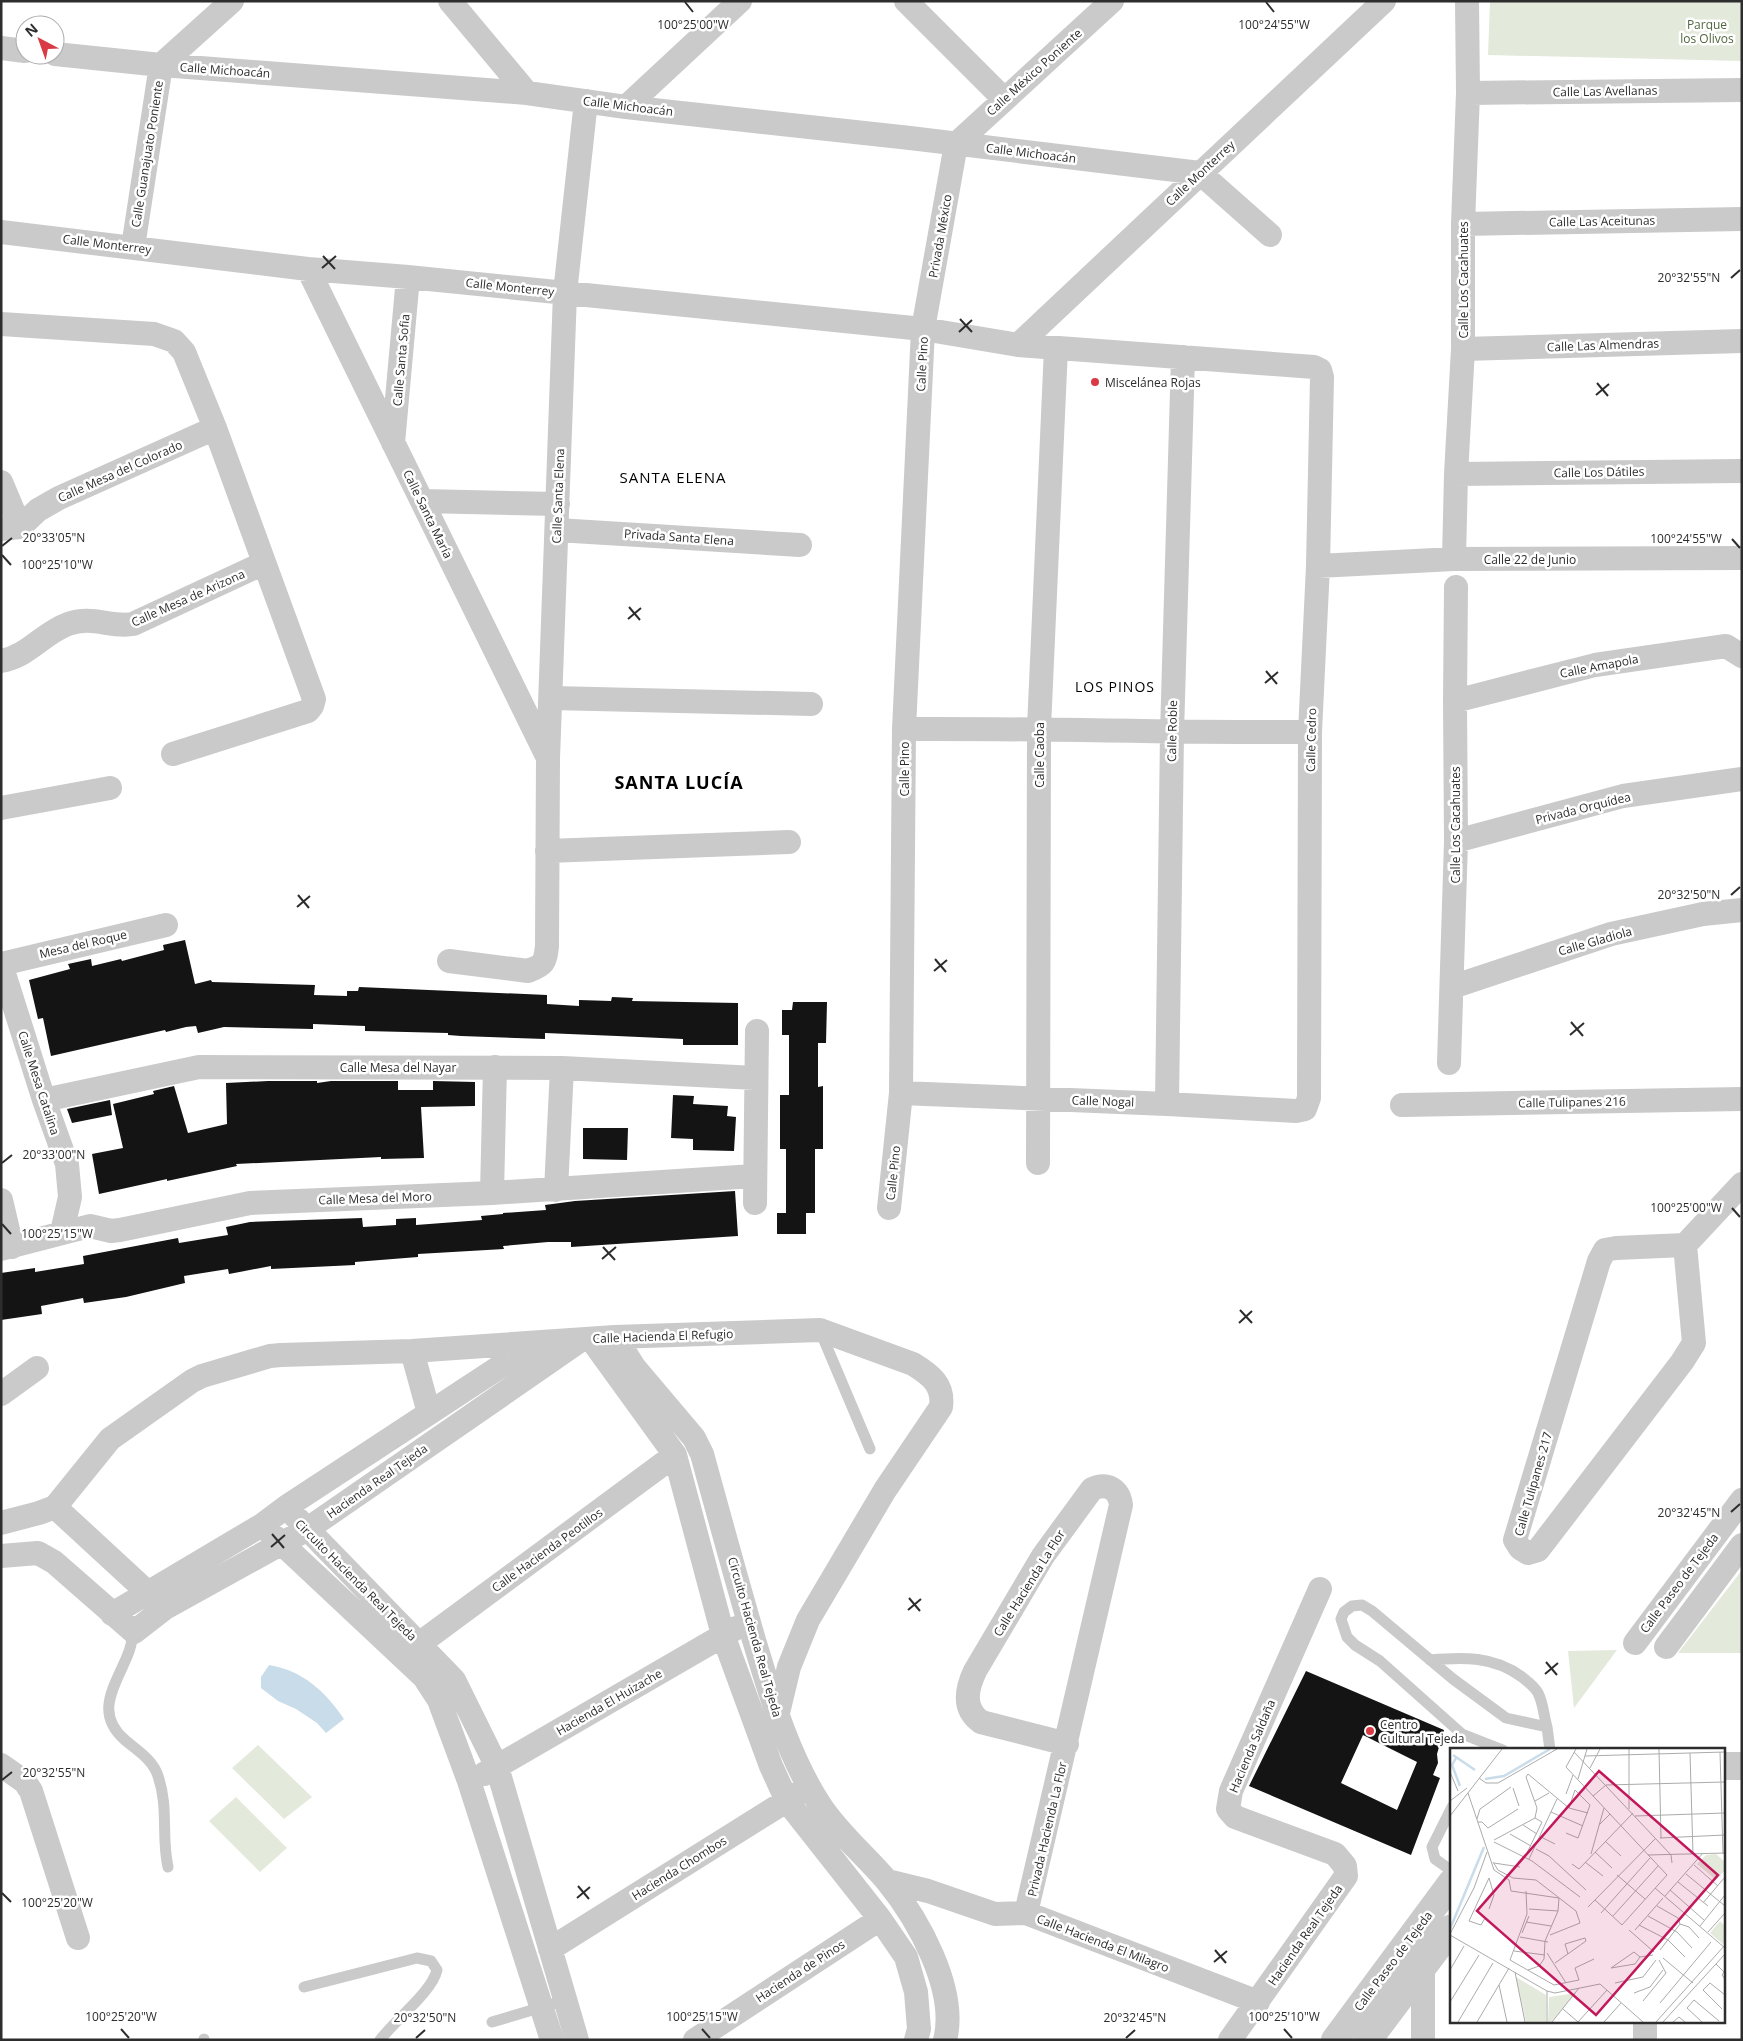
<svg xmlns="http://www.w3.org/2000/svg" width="1743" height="2041" font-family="'Open Sans',sans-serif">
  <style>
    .green { fill: #e3eadc }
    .water { fill: #c9dce9 }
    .building { fill: #141414; fill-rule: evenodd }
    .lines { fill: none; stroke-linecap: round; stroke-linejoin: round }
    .service { stroke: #cacaca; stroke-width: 11 }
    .minor { stroke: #cacaca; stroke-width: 24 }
    .tertiary { stroke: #cacaca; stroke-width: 28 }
    .ticks { fill: none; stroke: #2d2d2d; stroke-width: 2 }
    .poi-dot { fill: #d93a43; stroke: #fff; stroke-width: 2 }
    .labels { text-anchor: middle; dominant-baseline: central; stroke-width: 5; stroke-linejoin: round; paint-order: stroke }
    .park-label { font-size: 12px; fill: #50663e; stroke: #fff }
    .street-label { font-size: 12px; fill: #2d2d2d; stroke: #fff }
    .poi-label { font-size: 12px; fill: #2d2d2d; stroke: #fff; text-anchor: start }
    .neighbourhood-label { font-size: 14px; letter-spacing: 1px; fill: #000; stroke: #fff }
    .quarter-label { font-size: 15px; letter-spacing: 1px; fill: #000; stroke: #fff }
    .district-label { font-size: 18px; font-weight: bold; letter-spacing: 1px; fill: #000; stroke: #fff }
    .inset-river { fill: none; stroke: #c9dce9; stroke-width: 2.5 }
    .inset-road { fill: none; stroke: #ababab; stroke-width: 1 }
    .view { fill: #c2185b; fill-opacity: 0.15; stroke: #c2185b; stroke-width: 2.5 }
    .inset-edge { fill: none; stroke: #2d2d2d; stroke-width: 2.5 }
    .ticks-label { font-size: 12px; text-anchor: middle; fill: #2d2d2d; stroke: #fff; stroke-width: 5; stroke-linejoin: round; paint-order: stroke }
  </style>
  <rect width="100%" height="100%" fill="#fff"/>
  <path class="green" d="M1490 1H1742V61L1488 55Z
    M1742 1570V1653H1678Z
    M1617 1650 1574 1708 1568 1651Z
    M258 1745 312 1797 284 1819 232 1768Z
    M236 1797 287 1848 260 1872 209 1821Z"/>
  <path class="water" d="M269 1665C302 1670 326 1692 344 1719L326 1733 317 1723 296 1709 278 1701 261 1688V1677Z"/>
  <path class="building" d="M185 940 195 984 211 980 212 982 315 985 314 995 347 996V991H358L359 987 547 995V1004L579 1006V1000L611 1001 612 997 633 998 632 1001 738 1003V1045H683V1039L617 1036 545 1033V1039L461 1036 448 1035V1033L365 1031V1026L313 1024V1029L224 1027 198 1033 196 1026 186 1027 166 1032 165 1030 51 1056 43 1018 38 1019 29 980 70 969 68 964 91 959 92 966 121 959 122 961 164 950 163 945Z
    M793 1002H827L826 1043H818V1087L823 1086V1149H815V1213H806V1234H777V1213H786V1149H780V1095H789V1035H782V1010H792Z
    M268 1081H317V1083L331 1081H398V1090H433V1081L475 1082V1106L421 1107 424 1158 381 1159V1157L236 1164 237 1166 167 1181V1179L99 1194 92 1154 123 1148 113 1104 154 1094 153 1091 174 1086 188 1133 227 1124 226 1083Z
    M673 1095 694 1096 693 1104 728 1106 727 1116 736 1117 734 1151 693 1150V1139L671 1138Z
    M110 1100 112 1115 72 1123 67 1109Z
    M583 1128H628L627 1160 583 1159Z
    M735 1191 738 1236 571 1247V1242H548L503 1246 504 1249 418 1254V1257L355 1262V1265L271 1269V1266L229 1274 228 1269 184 1276 185 1283 126 1297 84 1303 83 1298 41 1306 42 1314 1 1320V1273L35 1268V1272L84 1264 83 1256 178 1238 179 1243 228 1235 226 1227 250 1222 362 1218 363 1227 396 1225V1219L416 1218V1225L482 1220 481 1216 503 1214V1213L546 1210 545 1205 575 1201Z
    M1306 1671 1444 1730 1437 1754 1438 1763 1433 1775 1440 1778 1411 1855 1249 1786ZM1363 1735 1417 1762 1397 1810 1341 1783Z"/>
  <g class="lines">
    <path class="service" d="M821 1333 870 1449
      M134 1632C132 1639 131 1647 128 1654 116 1685 93 1712 125 1740 138 1751 153 1760 158 1776 169 1808 161 1836 168 1867
      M1430 1660C1463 1657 1494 1656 1522 1677 1527 1681 1535 1687 1538 1693 1543 1702 1544 1717 1547 1727
      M1503 1750 1462 1734 1380 1661 1355 1645 1347 1637 1341 1619 1344 1612 1352 1606 1362 1605 1372 1611 1453 1679 1506 1718 1547 1727 1550 1750
      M1452 1807 1432 1847 1435 1859 1452 1871
      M304 1987 417 1958 431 1961 437 1970C432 1992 395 2020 380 2040
      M492 2022 566 2000
      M204 2039V2040"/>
    <path class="minor" d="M450 1 527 93
      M906 1 1004 99
      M1 48 25 51
      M55 54 161 65 527 93 626 107 910 138 1200 173 1270 235
      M1468 93 1742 90
      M626 107 740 1
      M956 144 1112 1
      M1463 224 1742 219
      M1 232 308 269 408 277 923 329 1018 345 1314 367 1320 370 1322 377 1318 566 1310 732 1309 1098 1305 1109 1296 1111 1167 1104 901 1093
      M133 247 161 65 232 1
      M308 269 547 756
      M1 324 154 334 174 341 184 352 215 428 314 699 312 706 308 711 173 754
      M1018 345 1384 1
      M1463 349 1742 341
      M393 443 408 277
      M1456 474 1742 471
      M1 482 20 527
      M422 501 558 504
      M1 529 20 527 38 510 59 498 215 428
      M557 530 800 545
      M1454 559 1456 474 1463 349V224L1468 93 1467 1
      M1318 566 1454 559 1742 558
      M1 661C29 656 43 633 68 624 92 615 111 628 133 624L264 563
      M552 698 811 704
      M1455 701 1595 665 1726 646 1742 656
      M904 729C1039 728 1174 733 1310 732
      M1 808 110 788
      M1456 841 1623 796 1742 779
      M547 851 789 842
      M449 961 528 971C544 965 545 963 547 946L548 759 565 293 586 101
      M1 964 44 1100 67 1164 70 1197 62 1232
      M1 964 166 925
      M1452 987 1611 934 1703 914 1742 910
      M1449 1063 1456 841 1455 701 1456 587
      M44 1100 199 1067 562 1068 755 1078
      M1167 1104 1172 733 1183 357
      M1402 1105 1742 1099
      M1038 1163 1039 728 1056 348
      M556 1190 562 1068
      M492 1193 495 1067
      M1 1200 12 1247
      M755 1203 757 1031
      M889 1208 901 1093 904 729 923 329 956 144
      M1685 1245 1694 1343 1682 1362 1538 1550 1528 1553 1520 1548 1515 1540 1599 1261 1605 1250 1616 1248 1685 1245 1742 1184
      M1 1249 90 1226 111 1231 120 1230 250 1203 492 1193 754 1176
      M615 1337 634 1367 694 1438 702 1454C719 1516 736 1578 754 1640 771 1696 787 1754 820 1805 839 1834 865 1855 887 1881 918 1919 958 1990 945 2040
      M591 1339 675 1455 723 1635 771 1766 787 1801 880 1919 906 1957 916 1992 919 2029 916 2040
      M412 1351 429 1413
      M1 1394 37 1368
      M55 1507 110 1439 192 1381 202 1376 270 1356 281 1355 412 1351 615 1337 820 1330 913 1364C931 1375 944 1385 941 1407L885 1490 808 1620 789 1667 777 1717
      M55 1507 158 1602
      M286 1507 454 1680 497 1767 577 2040
      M1 1523 39 1513 55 1507
      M262 1525 424 1677 439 1700 469 1781 552 2040
      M1 1556 38 1553 54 1562 134 1632 165 1608 306 1530 581 1340
      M112 1614 262 1525 286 1507 533 1345
      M1635 1643 1742 1500
      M419 1644 675 1455
      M1666 1647 1742 1545
      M1 1765 25 1782 31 1791 78 1938
      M484 1774 736 1628
      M887 1881 928 1891 995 1914 1026 1913 1258 2002
      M1026 1913 1121 1505C1119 1489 1107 1482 1092 1489L1043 1556 975 1671C966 1690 963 1709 981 1722L1067 1744
      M550 1949 799 1793
      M1418 1958 1423 1966V2040
      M695 2040 880 1919
      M1230 2040 1346 1876 1345 1866 1335 1854 1235 1817 1228 1809 1231 1791 1320 1589
      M1645 2040V2022"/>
    <path class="tertiary" d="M1724 1766H1742
      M1335 2040 1452 1882
      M1368 2040 1452 1928"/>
  </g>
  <path class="ticks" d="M685 2 693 12M1266 2 1274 12M323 256 335 269M322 268 336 256M1731 278 1740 270M960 319 972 332M959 332 972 320M1597 383 1608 396M1596 395 1609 384M1732 539 1740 548M2 546 12 538M2 555 11 565M629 607 640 620M628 619 641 608M1266 671 1277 684M1265 683 1278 672M298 895 309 908M1731 895 1740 887M297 907 310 896M935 959 946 972M934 971 947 960M1571 1022 1583 1036M1570 1035 1584 1023M2 1163 12 1155M1732 1208 1740 1217M2 1224 11 1234M603 1247 615 1260M602 1259 616 1247M1240 1310 1252 1323M1239 1323 1252 1311M1731 1512 1740 1504M272 1534 284 1548M271 1547 285 1535M909 1598 920 1611M908 1610 921 1599M1546 1662 1557 1675M1545 1674 1558 1663M2 1780 12 1772M578 1886 589 1899M2 1893 11 1902M577 1898 590 1887M1215 1950 1226 1963M1214 1962 1227 1951M121 2029 129 2038M702 2029 710 2038M1284 2029 1292 2038M416 2038 425 2030M1126 2038 1135 2030"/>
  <g class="poi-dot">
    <circle cx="1095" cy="382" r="5"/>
    <circle cx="1370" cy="1731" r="5"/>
  </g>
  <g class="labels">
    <g class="park-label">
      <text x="1707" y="24">Parque<tspan x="1707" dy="14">los Olivos</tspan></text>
    </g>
    <g class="street-label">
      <text transform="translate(225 70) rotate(4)">Calle Michoacán</text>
      <text transform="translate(1034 72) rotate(-42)">Calle México Poniente</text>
      <text transform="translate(1605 91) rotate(-1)">Calle Las Avellanas</text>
      <text transform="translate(628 106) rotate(7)">Calle Michoacán</text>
      <text transform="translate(1031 153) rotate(7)">Calle Michoacán</text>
      <text transform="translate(147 154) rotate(-81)">Calle Guanajuato Poniente</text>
      <text transform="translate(1200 173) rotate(-43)">Calle Monterrey</text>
      <text transform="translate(1602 221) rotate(-1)">Calle Las Aceitunas</text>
      <text transform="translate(940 236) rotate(-80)">Privada México</text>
      <text transform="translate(107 244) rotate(7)">Calle Monterrey</text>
      <text transform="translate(1463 280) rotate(-90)">Calle Los Cacahuates</text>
      <text transform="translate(510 287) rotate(6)">Calle Monterrey</text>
      <text transform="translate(1603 345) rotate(-2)">Calle Las Almendras</text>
      <text transform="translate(401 360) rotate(-85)">Calle Santa Sofia</text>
      <text transform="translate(922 364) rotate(-87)">Calle Pino</text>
      <text transform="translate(120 471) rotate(-24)">Calle Mesa del Colorado</text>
      <text transform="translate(1599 472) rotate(-1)">Calle Los Dátiles</text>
      <text transform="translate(558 496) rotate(-88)">Calle Santa Elena</text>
      <text transform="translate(428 514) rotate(64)">Calle Santa María</text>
      <text transform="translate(679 537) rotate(4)">Privada Santa Elena</text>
      <text x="1530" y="559">Calle 22 de Junio</text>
      <text transform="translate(188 598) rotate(-24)">Calle Mesa de Arizona</text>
      <text transform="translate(1599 666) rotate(-11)">Calle Amapola</text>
      <text transform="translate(1172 731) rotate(-89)">Calle Roble</text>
      <text transform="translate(1311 740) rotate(-89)">Calle Cedro</text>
      <text transform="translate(1039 755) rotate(-90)">Calle Caoba</text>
      <text transform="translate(904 769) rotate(-90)">Calle Pino</text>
      <text transform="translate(1583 808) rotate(-14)">Privada Orquídea</text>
      <text transform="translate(1455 825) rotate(-90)">Calle Los Cacahuates</text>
      <text transform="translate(1595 941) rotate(-16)">Calle Gladiola</text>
      <text transform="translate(83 944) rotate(-13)">Mesa del Roque</text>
      <text x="398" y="1067">Calle Mesa del Nayar</text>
      <text transform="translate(39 1083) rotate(72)">Calle Mesa Catalina</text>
      <text transform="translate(1103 1101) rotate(2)">Calle Nogal</text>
      <text transform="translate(1572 1102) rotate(-1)">Calle Tulipanes 216</text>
      <text transform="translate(893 1173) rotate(-84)">Calle Pino</text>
      <text transform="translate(375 1198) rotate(-2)">Calle Mesa del Moro</text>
      <text transform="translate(663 1336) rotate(-2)">Calle Hacienda El Refugio</text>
      <text transform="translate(377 1481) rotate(-35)">Hacienda Real Tejeda</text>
      <text transform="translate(1533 1484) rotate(-74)">Calle Tulipanes 217</text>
      <text transform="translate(547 1550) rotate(-36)">Calle Hacienda Peotillos</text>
      <text transform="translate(356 1580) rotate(45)">Circuito Hacienda Real Tejeda</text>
      <text transform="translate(1029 1583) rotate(-58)">Calle Hacienda La Flor</text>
      <text transform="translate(1679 1583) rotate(-53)">Calle Paseo de Tejeda</text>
      <text transform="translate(755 1637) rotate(74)">Circuito Hacienda Real Tejeda</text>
      <text transform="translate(609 1702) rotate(-30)">Hacienda El Huizache</text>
      <text transform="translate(1252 1746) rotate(-67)">Hacienda Saldaña</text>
      <text transform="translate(1047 1829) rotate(-77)">Privada Hacienda La Flor</text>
      <text transform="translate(679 1868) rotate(-32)">Hacienda Chombos</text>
      <text transform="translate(1305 1935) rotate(-55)">Hacienda Real Tejeda</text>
      <text transform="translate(1103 1943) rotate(21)">Calle Hacienda El Milagro</text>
      <text transform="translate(1393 1961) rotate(-53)">Calle Paseo de Tejeda</text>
      <text transform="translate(800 1971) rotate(-33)">Hacienda de Pinos</text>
    </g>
    <g class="poi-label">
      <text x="1105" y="382">Miscelánea Rojas</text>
      <text x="1380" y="1724">Centro<tspan x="1380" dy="14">Cultural Tejeda</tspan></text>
    </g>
    <g class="neighbourhood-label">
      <text x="1115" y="686">LOS PINOS</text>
    </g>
    <g class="quarter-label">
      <text x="673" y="477">SANTA ELENA</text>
    </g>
    <g class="district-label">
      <text x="679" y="782">SANTA LUCÍA</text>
    </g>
  </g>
  <g transform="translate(1450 1748)">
    <rect width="275" height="275" fill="#fff"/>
    <path d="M266 106 275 114V122L266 132 247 116 256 107ZM270 173 275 178 274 197 260 185ZM66 229 96 247V274H76ZM126 245 101 274H98L99 249Z" fill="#e3eadc"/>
    <path class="inset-river" d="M3 7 25 22M6 10 2 17 10 38M35 31 54 28 100 1M0 181 34 99"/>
    <path class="inset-road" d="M126 1 116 19 217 127 172 177 145 152M179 1V61M209 1 211 90M124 4 221 107 222 115M270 4 273 106M240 5 243 106M135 8 275 4M140 20 150 1M0 24 8 43M78 26 119 60 138 65M29 30 36 35H48L107 1M128 31 137 1M63 40 69 58M18 45 44 122 59 132 61 143 109 150M116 46 123 27M143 48 156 37 275 34M0 53 17 40M85 53 99 45M101 64 133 78M0 68 52 1M185 68 275 65M27 71 30 61 61 39M28 74H32L38 80 68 61M73 77 87 86M149 77 160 66M116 85 128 90 140 57 125 42 119 60M60 86 81 98M91 89 105 96M210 90 275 87M44 92 85 70 87 60 76 29 78 26M155 93 171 108M44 94 82 113 130 149M86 101 99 108 136 142M145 104 162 120M141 106 154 60M198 107 275 105M75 109 92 74 85 70M79 111 107 51M43 114 48 122 63 130M135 114 153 128M44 115 70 119M122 116 129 121 183 65M244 117 268 138M236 126 275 158M167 127 195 151M63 130 86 132 126 163 130 175 100 187M228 134 258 158M205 140 275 200M220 142 254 172M76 143 77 166 60 212 104 237 129 232 125 220 144 211M215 148 253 105M253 155 275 129M207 158 228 170 230 176 239 179 249 190M138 159 206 90M79 161 108 163M151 165 200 110M163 168 208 118M198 168 227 184 242 200M35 170 31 177 19 173 39 130 44 147 39 161M76 174 101 178M189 177 218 192 235 209M250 178 275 147M179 182 204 204M185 182 213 150M258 184 275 165M72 185 79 168M0 186 24 140 37 104M0 187 97 243V274M70 189 98 194M210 202 230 176M64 203 95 207M97 205 116 235M118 206 115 196 135 190 136 193M190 209 185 216 161 220 184 204 190 209 203 207M213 210 243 235M105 215 136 193M266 216 274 224 272 227 275 231M0 222 14 198M78 222 89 218 94 211 95 193 108 163 109 150M65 224 75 274M165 235 193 229 206 212M49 237 57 274M97 243 105 245 150 236 193 274M184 245 200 239 213 222M193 253 216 225 209 212M0 254 29 207M210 255 261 194M113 261 128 274M272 261 253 242 260 235 275 247M8 274 43 215M27 274 59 220M102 274 129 240M128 274 157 242M154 274 171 255M206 274 275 197M213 274 275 206M223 274 229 269 235 274M252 274 237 260 244 252 269 273"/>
    <path class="view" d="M149 23 268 127 146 267 27 163Z"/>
    <rect width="275" height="275" class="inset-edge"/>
  </g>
  <g class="ticks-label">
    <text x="693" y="29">100°25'00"W</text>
    <text x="1274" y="29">100°24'55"W</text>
    <text x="1689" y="282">20°32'55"N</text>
    <text x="54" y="542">20°33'05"N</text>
    <text x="1686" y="543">100°24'55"W</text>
    <text x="57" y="569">100°25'10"W</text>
    <text x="1689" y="899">20°32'50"N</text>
    <text x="54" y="1159">20°33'00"N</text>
    <text x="1686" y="1212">100°25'00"W</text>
    <text x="57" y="1238">100°25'15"W</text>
    <text x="1689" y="1517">20°32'45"N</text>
    <text x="54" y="1777">20°32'55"N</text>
    <text x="57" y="1907">100°25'20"W</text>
    <text x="121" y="2021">100°25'20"W</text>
    <text x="702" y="2021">100°25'15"W</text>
    <text x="1284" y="2021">100°25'10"W</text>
    <text x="425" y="2022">20°32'50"N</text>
    <text x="1135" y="2022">20°32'45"N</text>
  </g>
  <rect width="1743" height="2041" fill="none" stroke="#2d2d2d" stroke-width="5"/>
  <g transform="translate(40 40) rotate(319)"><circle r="24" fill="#ffffff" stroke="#ababab"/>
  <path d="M0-4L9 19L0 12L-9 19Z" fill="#d93a43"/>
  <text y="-8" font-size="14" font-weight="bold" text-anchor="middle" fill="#2d2d2d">N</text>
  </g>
</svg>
